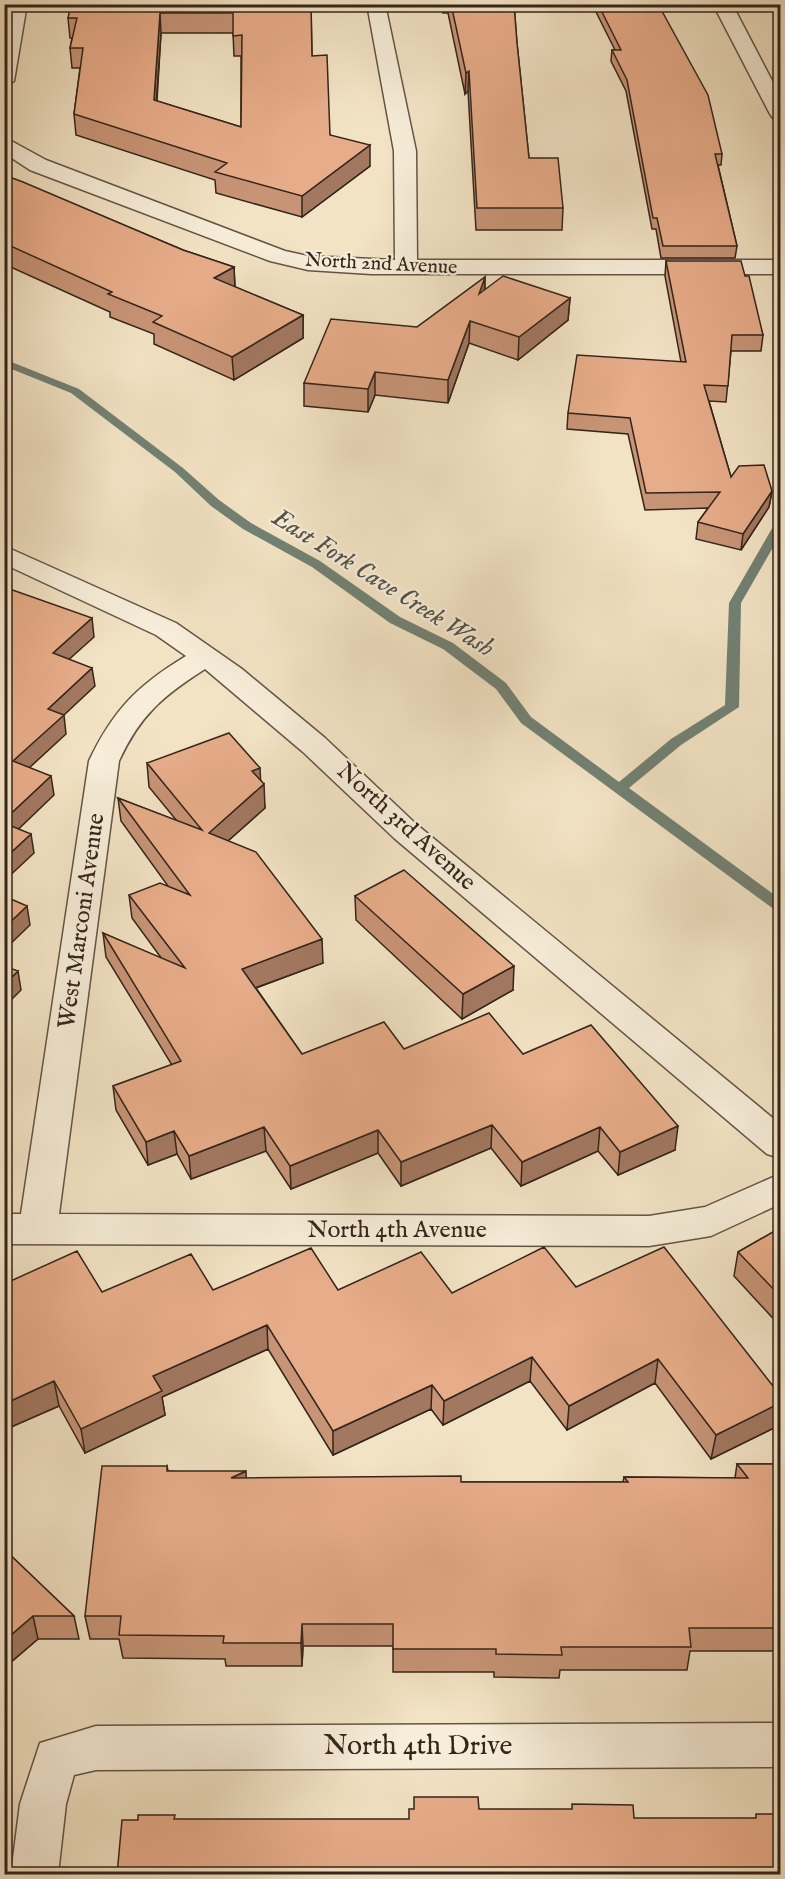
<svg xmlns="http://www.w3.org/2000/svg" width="785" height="1879" font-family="'IM FELL English',serif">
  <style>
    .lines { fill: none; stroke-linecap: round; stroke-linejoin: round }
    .stream { fill: #728174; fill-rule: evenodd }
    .street-casing { stroke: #645445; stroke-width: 3 }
    .street { fill: #f7edd9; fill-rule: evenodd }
    .wall { fill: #c79476; stroke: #34251b; stroke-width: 1.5; fill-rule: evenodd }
    .shaded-wall { fill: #a27860; stroke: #34251b; stroke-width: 1.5 }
    .building { fill: #e7ac89; stroke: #34251b; stroke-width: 1.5; fill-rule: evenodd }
    .labels { text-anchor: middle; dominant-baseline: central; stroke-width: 4.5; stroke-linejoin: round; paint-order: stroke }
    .far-street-label { font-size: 20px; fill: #34251b; stroke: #f7edd9 }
    .street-label { font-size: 24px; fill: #34251b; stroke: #f7edd9 }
    .water-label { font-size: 26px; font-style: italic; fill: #535348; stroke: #f7edd9 }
    .near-street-label { font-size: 28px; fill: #34251b; stroke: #f7edd9 }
  </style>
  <rect width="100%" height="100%" fill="#f2e3c4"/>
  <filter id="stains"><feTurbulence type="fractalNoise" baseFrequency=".00333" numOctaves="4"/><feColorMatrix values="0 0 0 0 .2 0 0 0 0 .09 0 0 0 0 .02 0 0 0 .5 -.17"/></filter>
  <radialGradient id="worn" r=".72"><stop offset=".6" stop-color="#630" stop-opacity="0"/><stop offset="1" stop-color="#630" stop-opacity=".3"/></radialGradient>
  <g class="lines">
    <path class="stream" d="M4 359 79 389 183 468 219 500 251 523 320 561 400 617 453 643 506 683 531 717 619 782 671 739 725 705 729 603 774 525 780 521V535L741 603 739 707 681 745 629 788 780 899V911L775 910 521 723 496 689 443 649 390 623 312 567 243 529 211 506 175 472 71 393 4 366Z"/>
    <defs>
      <path id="street" d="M9 4H27L14 81 4 87V26Z
        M367 4H385L416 151 417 260H780V274H371L308 270 270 261 30 170 4 153V137L46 160 285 251 308 256 395 260 394 151Z
        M713 4H732L780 96V120L773 118 770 114Z
        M4 546 176 623 242 669 325 738 416 824 780 1124V1158L767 1154 394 838 303 752 205 669C163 696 140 715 119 761L59 1214 649 1216 705 1207 780 1174V1204L711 1236 649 1246 4 1244V1214H21L89 761C113 710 138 685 186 656L156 635 4 564Z
        M780 1723V1767L96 1770 74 1775 66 1804 58 1874H11L20 1804 40 1743 96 1726Z"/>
    </defs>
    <use href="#street" class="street-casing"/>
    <use href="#street" class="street"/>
  </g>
  <path class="wall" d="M311 4 312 56 330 135 370 166 302 217 216 193 215 180 76 135 74 114 80 68H72L70 48 72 38H70L68 18ZM161 33H233L234 56H241V127L157 101Z
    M442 4H514L517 43 529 158 563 208 562 230H476L468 91 465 94 448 13H443Z
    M592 4H658L722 154 721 165H718L737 246 735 258H661L656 229H652L626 91 611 61 612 50H615Z
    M4 175 183 250 234 267 235 287 303 315V338L234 380 154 344V334L110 317V312L4 264Z
    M666 261 745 276 763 335 761 351H731L726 402 709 401 731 477 772 491 769 507 741 550 696 539 698 522 708 508 645 510 628 434 567 429 568 413 681 362 665 276Z
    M485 277V290L570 298 568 320 518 360 469 343 448 403 375 395 368 412 304 406V383L417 327Z
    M147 763 261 781 265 808 228 841 323 963 256 988 302 1054 404 1049 523 1054 675 1150 618 1175 598 1151 521 1186 491 1148 401 1186 378 1153 291 1189 266 1151 191 1179 177 1154 148 1165 116 1110 113 1086 172 1065 106 957 103 933 162 959 132 918 129 895 168 886 121 821 118 798 177 821 149 787Z
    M355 896 513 990 462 1019 356 920Z
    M780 1228V1326L734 1276 738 1252Z
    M576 1287 780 1425 711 1459 655 1383 567 1430 530 1381 443 1425 431 1409 333 1455 268 1349 162 1397 165 1415 85 1453 59 1406 4 1430 102 1292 213 1290H338L452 1293Z
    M737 1464H780V1663H777L776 1651H690L687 1670H560L559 1678 494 1677V1672H393V1646H303L302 1666H226L225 1659 123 1658 119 1639H90L85 1616 167 1466 168 1471 246 1478 461 1482H623L624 1477 735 1478Z
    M4 1549 74 1616 79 1639H38L4 1668Z"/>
  <path class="shaded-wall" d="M160 13 161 33 155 121 154 100Z
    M469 71 468 91 465 94 466 73Z
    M370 145V166L302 217V196Z
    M234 267 235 289 214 278Z
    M485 277 484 299 479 294Z
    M570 298 568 320 518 360 519 337Z
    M303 315V338L234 380 232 357Z
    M470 321 469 343 448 403V380Z
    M375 372V395L368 412V389Z
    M772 491 769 507 741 550 743 534Z
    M92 618 94 637 55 672 53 653Z
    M92 668 95 686 64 715 66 734 16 780 13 761 48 709Z
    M260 768 261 787 264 784 265 808 210 857 209 833 252 771Z
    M51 776 54 795 6 841 4 833V820Z
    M31 834 34 853 4 881V859Z
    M27 906 30 925 4 950V928Z
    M322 939 323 963 244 992 242 969Z
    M514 966 513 990 462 1019 463 994Z
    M18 971 21 990 4 1007V985Z
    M4 1055 6 1065 4 1067Z
    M492 1125 491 1148 401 1186V1162Z
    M678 1126 675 1150 618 1175 620 1152Z
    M264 1127 266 1151 191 1179 189 1156Z
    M600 1127 598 1151 521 1186 522 1162Z
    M378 1130V1153L291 1189 290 1166Z
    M174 1131 177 1154 148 1165 146 1142Z
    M267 1325 268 1349 162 1397 165 1415 85 1453 81 1429 153 1376Z
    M532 1357 530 1381 443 1425 444 1401Z
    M658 1359 655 1383 567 1430 569 1406Z
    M54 1381 59 1406 4 1430V1404Z
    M432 1385 431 1409 333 1455V1431Z
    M780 1403V1425L711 1459 716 1435Z
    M246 1471 247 1495 231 1478Z
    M33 1616 38 1639 4 1668V1641Z
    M302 1624 303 1646 302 1666 301 1643Z"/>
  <path class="building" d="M71 4H311L312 56 327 55 330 135 370 145 302 196 215 172 227 163 74 114 83 48H70L77 18H68ZM160 13H233V36L242 35 241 127 154 100Z
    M451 4H514L517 43 529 158H558L563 208H477L469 71 466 73Z
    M598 4H658L708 95 722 154H715L737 246H663L657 218H653L627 80 612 50H621Z
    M4 175 23 182 183 250 234 267 214 278 303 315 232 357 153 322 162 316 108 294 112 292 4 243Z
    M666 261H741L745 276H749L763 335H732L728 386 704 385 731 477 739 466 764 465 772 491 743 534 698 522 720 492 646 493 630 418 568 413 577 355 686 362Z
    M503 276 570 298 519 337 470 321 448 380 375 372 368 389 304 383 331 319 417 327 485 277 479 294Z
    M4 587 92 618 53 653 92 668 48 709 64 715 13 761 51 776 4 820Z
    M229 733 260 768 252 771 264 784 209 833 256 852 322 939 242 969 302 1054 384 1022 404 1049 489 1013 523 1054 591 1025 678 1126 620 1152 600 1127 522 1162 492 1125 401 1162 378 1130 290 1166 264 1127 189 1156 174 1131 146 1142 113 1086 181 1061 103 933 185 968 129 895 160 883 190 895 118 798 202 830 147 763Z
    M4 823 31 834 4 859Z
    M404 870 514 966 463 994 355 896Z
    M4 896 27 906 4 928Z
    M4 966 18 971 4 985Z
    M780 1228V1296L738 1252Z
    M544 1247 576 1287 664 1247 780 1395V1403L716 1435 658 1359 569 1406 532 1357 444 1401 432 1385 333 1431 267 1325 153 1376 162 1391 81 1429 54 1381 4 1404V1284L77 1251 102 1292 191 1254 213 1290 311 1248 338 1290 421 1252 452 1293Z
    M737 1464H780V1628H689L691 1647H561L562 1655 496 1654V1649H393V1624H302L301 1643H223L224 1636 119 1635 121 1616H85L102 1466H167V1471H246L231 1478 461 1476V1482H628L624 1477 748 1478Z
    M4 1549 74 1616H33L4 1641Z
    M414 1797H478L479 1809H572V1804L633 1805 634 1818H756V1814H780V1875H117L122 1820H138V1815H175L174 1819H409V1809H414Z"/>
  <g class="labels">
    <g class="far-street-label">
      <text transform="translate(381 264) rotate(3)">North 2nd Avenue</text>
    </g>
    <g class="street-label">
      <text transform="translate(406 827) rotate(42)">North 3rd Avenue</text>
      <text transform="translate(82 921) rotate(-82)">West Marconi Avenue</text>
      <text x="397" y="1230">North 4th Avenue</text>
    </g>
    <g class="water-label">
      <text transform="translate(383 583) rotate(32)">East Fork Cave Creek Wash</text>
    </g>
    <g class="near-street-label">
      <text x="418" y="1746">North 4th Drive</text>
    </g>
  </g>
  <rect width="785" height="1879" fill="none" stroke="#f2e3c4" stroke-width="24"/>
  <rect x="6" y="6" width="773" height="1867" fill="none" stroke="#34251b" stroke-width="3"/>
  <rect x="12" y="12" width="761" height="1855" fill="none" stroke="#34251b" stroke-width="1.5"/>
  <rect width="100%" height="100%" filter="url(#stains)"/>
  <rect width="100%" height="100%" fill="url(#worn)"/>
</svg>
